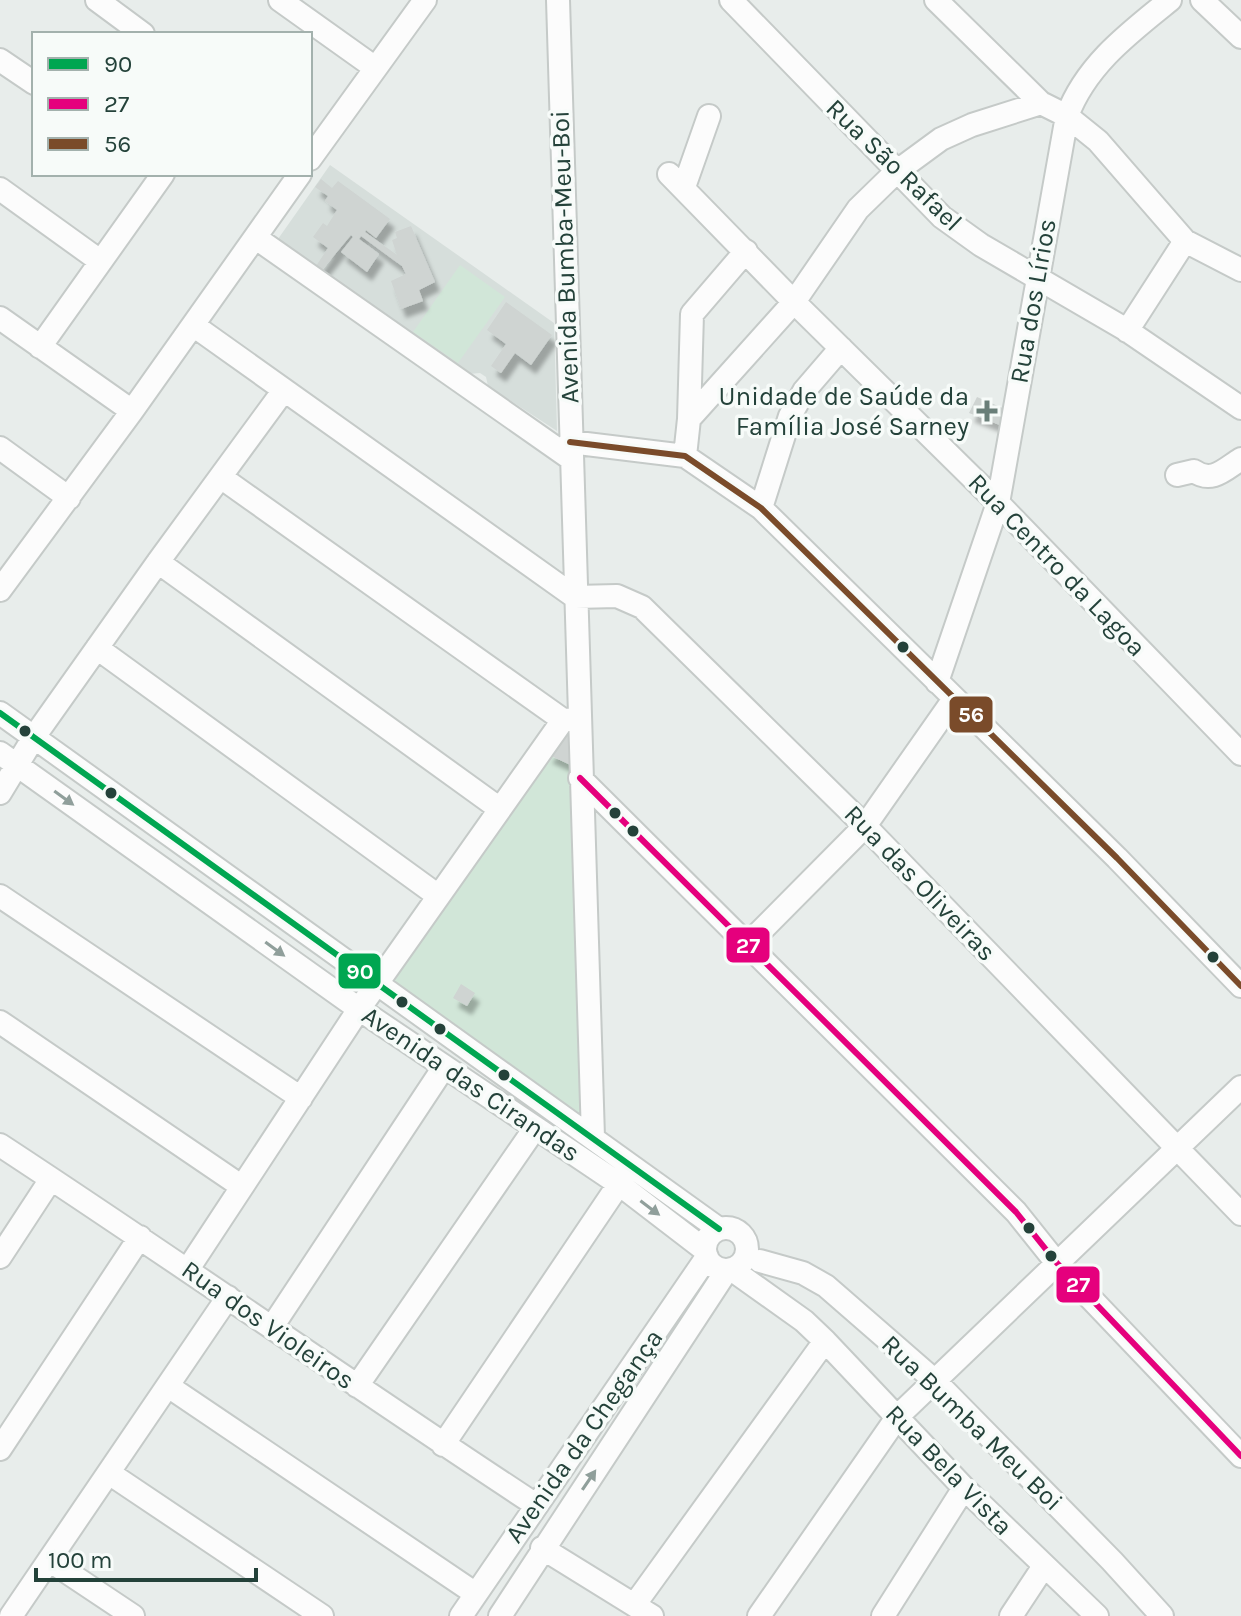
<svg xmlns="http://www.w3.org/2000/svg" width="1241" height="1616" font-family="Karla,sans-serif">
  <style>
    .built { fill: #d6dedb }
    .green { fill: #d1e6d8 }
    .building { fill: #cfd4d2; filter: url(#shadow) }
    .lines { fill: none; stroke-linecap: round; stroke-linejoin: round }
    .minor-casing { stroke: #c5cac8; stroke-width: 26 }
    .minor { stroke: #fcfcfc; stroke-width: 22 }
    .bus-1-casing { stroke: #f7fbf9; stroke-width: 12 }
    .bus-2-casing { stroke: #f7fbf9; stroke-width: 12 }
    .bus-3-casing { stroke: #f7fbf9; stroke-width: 12 }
    .bus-1 { stroke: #00a651; stroke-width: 6 }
    .bus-2 { stroke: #e5007d; stroke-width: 6 }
    .bus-3 { stroke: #7a4b2a; stroke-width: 6 }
    .oneway { fill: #909f9b }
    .poi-dot { fill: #697e78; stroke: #f7fbf9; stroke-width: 3 }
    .bus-dot { fill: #24423a; stroke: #f7fbf9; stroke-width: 3 }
    .labels { text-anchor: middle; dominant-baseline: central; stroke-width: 7; stroke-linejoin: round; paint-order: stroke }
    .street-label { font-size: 26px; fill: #24423a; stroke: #f7fbf9 }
    .poi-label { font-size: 26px; fill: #24423a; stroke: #f7fbf9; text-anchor: end }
    .line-badge { stroke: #f7fbf9; stroke-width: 3 }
    .badge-label { font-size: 22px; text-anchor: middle; font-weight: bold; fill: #fff }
  </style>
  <defs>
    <filter id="shadow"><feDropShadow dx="5" dy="9" stdDeviation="2" flood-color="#0004"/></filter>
  </defs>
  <rect width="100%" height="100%" fill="#e8edeb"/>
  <path class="built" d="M330 165 554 323 557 431 488 386 486 377 480 373 469 374 278 239Z"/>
  <path class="green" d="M460 265 505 297 458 363 413 332Z
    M547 754 575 767 583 1116 502 1062 455 1024 421 1005 393 983Z"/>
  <path class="building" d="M321 179 332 188 338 181 390 219 376 238 366 230 365 232 397 255 392 240 397 238 395 232 411 226 435 282 419 290 423 301 401 309 391 281 406 274 402 266 361 236 359 239 379 254 367 272 341 252 353 237 351 235 322 270 316 266 328 248 313 237 323 223 327 226 337 210 325 201 328 196 315 187Z
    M506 302 552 335 531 365 515 353 501 373 491 366 506 344 487 330Z
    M977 397 1005 409 1000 425 969 413Z
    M569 731 575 767 547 754Z
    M461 984 475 993 467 1006 453 998Z"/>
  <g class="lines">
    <defs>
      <path id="minor" d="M97 0 143 34
        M280 0 374 67
        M558 0 593 1137
        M731 0 942 217 981 245 1125 329 1241 408
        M936 0 1041 103 1067 116 1098 141 1185 241 1241 270
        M1202 0 1241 37
        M0 60 34 83
        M310 159 425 0
        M669 174 794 302 998 503 1241 754
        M684 187 709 116
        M0 189 100 261
        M256 238 570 458
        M0 318 132 411
        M193 325 575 597 617 596 642 607 865 826 1241 1214
        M1127 331 1185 241
        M40 347 163 174
        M689 419 692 314 746 251
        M570 442 685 456 761 508 1117 858 1241 986
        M0 448 69 498
        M685 456 689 419 794 302 858 209 896 172 941 139 972 125 1041 103
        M1177 475 1194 471C1212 484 1225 469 1241 459
        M222 478 563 720 578 719
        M761 508 790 416 804 391 841 348
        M158 562 500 809
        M0 590 132 411 300 174
        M97 648 437 895
        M937 682 998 503 1067 116C1086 65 1129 33 1170 0
        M0 713 719 1229
        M0 753 359 1009 619 1184 705 1250
        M580 778 1016 1212 1056 1262 1241 1456
        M0 793 34 737 158 562 284 390
        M0 896 301 1098
        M746 946 865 826 954 699
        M0 1022 241 1186
        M0 1145C180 1263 356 1387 536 1505
        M705 1249a21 21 0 1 1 42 0a21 21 0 1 1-42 0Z
        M0 1257 51 1179
        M760 1261 803 1273 826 1286 934 1380 1112 1561 1162 1616
        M188 1269 359 1009 563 720
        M731 1269 804 1321 825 1341 964 1488 1097 1616
        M272 1327 444 1067
        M168 1386 476 1594
        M357 1386 535 1128
        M443 1445 619 1184
        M0 1449 140 1237
        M109 1473 322 1616
        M542 1548 652 1616
        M49 1560 133 1616
        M635 1604 825 1341
        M11 1616 228 1297
        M461 1616 707 1257
        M500 1616 727 1270
        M759 1616 898 1416 1241 1087
        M883 1616 964 1488
        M1011 1616 1044 1566"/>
    </defs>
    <use href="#minor" class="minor-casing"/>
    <use href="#minor" class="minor"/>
    <defs>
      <path id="bus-1" d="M0 713 719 1229"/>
      <path id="bus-2" d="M580 778 1016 1212 1056 1262 1241 1456"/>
      <path id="bus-3" d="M570 442 685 456 761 508 1117 858 1241 986"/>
    </defs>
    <use href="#bus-1" class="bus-1-casing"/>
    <use href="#bus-2" class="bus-2-casing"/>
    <use href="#bus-3" class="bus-3-casing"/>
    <use href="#bus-1" class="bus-1"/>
    <use href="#bus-2" class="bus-2"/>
    <use href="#bus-3" class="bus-3"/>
  </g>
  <defs><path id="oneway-solid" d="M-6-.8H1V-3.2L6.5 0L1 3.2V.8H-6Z" transform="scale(2)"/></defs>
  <g class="oneway">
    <use href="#oneway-solid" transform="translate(64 798) rotate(36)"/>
    <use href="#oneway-solid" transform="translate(275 949) rotate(36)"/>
    <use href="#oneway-solid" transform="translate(650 1208) rotate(37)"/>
    <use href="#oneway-solid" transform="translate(589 1480) rotate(-56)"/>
  </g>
  <path class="poi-dot" d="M983 399h8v8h8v8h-8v8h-8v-8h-8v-8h8z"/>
  <g class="bus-dot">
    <circle cx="903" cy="647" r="7"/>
    <circle cx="25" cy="731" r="7"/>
    <circle cx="111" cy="793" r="7"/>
    <circle cx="615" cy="813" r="7"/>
    <circle cx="633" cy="831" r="7"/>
    <circle cx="1213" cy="957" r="7"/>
    <circle cx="402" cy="1002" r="7"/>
    <circle cx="440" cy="1029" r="7"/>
    <circle cx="504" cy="1075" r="7"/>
    <circle cx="1029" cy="1228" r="7"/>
    <circle cx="1051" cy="1256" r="7"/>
  </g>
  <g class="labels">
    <g class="street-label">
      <text transform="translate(894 165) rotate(44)">Rua São Rafael</text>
      <text transform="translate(565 257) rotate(-92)">Avenida Bumba-Meu-Boi</text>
      <text transform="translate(1033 301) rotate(-80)">Rua dos Lírios</text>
      <text transform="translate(1057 565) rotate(46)">Rua Centro da Lagoa</text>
      <text transform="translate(920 883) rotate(46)">Rua das Oliveiras</text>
      <text transform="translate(471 1084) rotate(34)">Avenida das Cirandas</text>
      <text transform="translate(268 1325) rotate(35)">Rua dos Violeiros</text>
      <text transform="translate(972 1423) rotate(44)">Rua Bumba Meu Boi</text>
      <text transform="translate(584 1436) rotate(-55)">Avenida da Chegança</text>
      <text transform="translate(949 1470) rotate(46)">Rua Bela Vista</text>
    </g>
    <g class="poi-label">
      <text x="969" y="396">Unidade de Saúde da<tspan x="969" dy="30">Família José Sarney</tspan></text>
    </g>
  </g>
  <g class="line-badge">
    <rect x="948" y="695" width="46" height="39" rx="8" fill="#7a4b2a"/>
    <rect x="725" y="926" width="46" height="38" rx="8" fill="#e5007d"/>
    <rect x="337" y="952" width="45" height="38" rx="8" fill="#00a651"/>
    <rect x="1055" y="1265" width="46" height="39" rx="8" fill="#e5007d"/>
  </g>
  <g class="badge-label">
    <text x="971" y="722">56</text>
    <text x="748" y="953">27</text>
    <text x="360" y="979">90</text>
    <text x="1078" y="1292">27</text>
  </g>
  <rect x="32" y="32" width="280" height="144" fill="#f7fbf9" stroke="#a3b1ad" stroke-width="2"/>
  <rect x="48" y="58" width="40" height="12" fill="#00a651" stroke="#a3b1ad" stroke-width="2"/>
  <text x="104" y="72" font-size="24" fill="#24423a">90</text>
  <rect x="48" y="98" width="40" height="12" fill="#e5007d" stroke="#a3b1ad" stroke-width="2"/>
  <text x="104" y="112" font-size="24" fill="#24423a">27</text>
  <rect x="48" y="138" width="40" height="12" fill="#7a4b2a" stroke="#a3b1ad" stroke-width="2"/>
  <text x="104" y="152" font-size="24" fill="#24423a">56</text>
  <path d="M36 1568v12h220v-12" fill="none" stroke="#24423a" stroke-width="4"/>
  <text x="48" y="1568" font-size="24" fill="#24423a" stroke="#f7fbf9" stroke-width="6" paint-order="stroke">100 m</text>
</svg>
